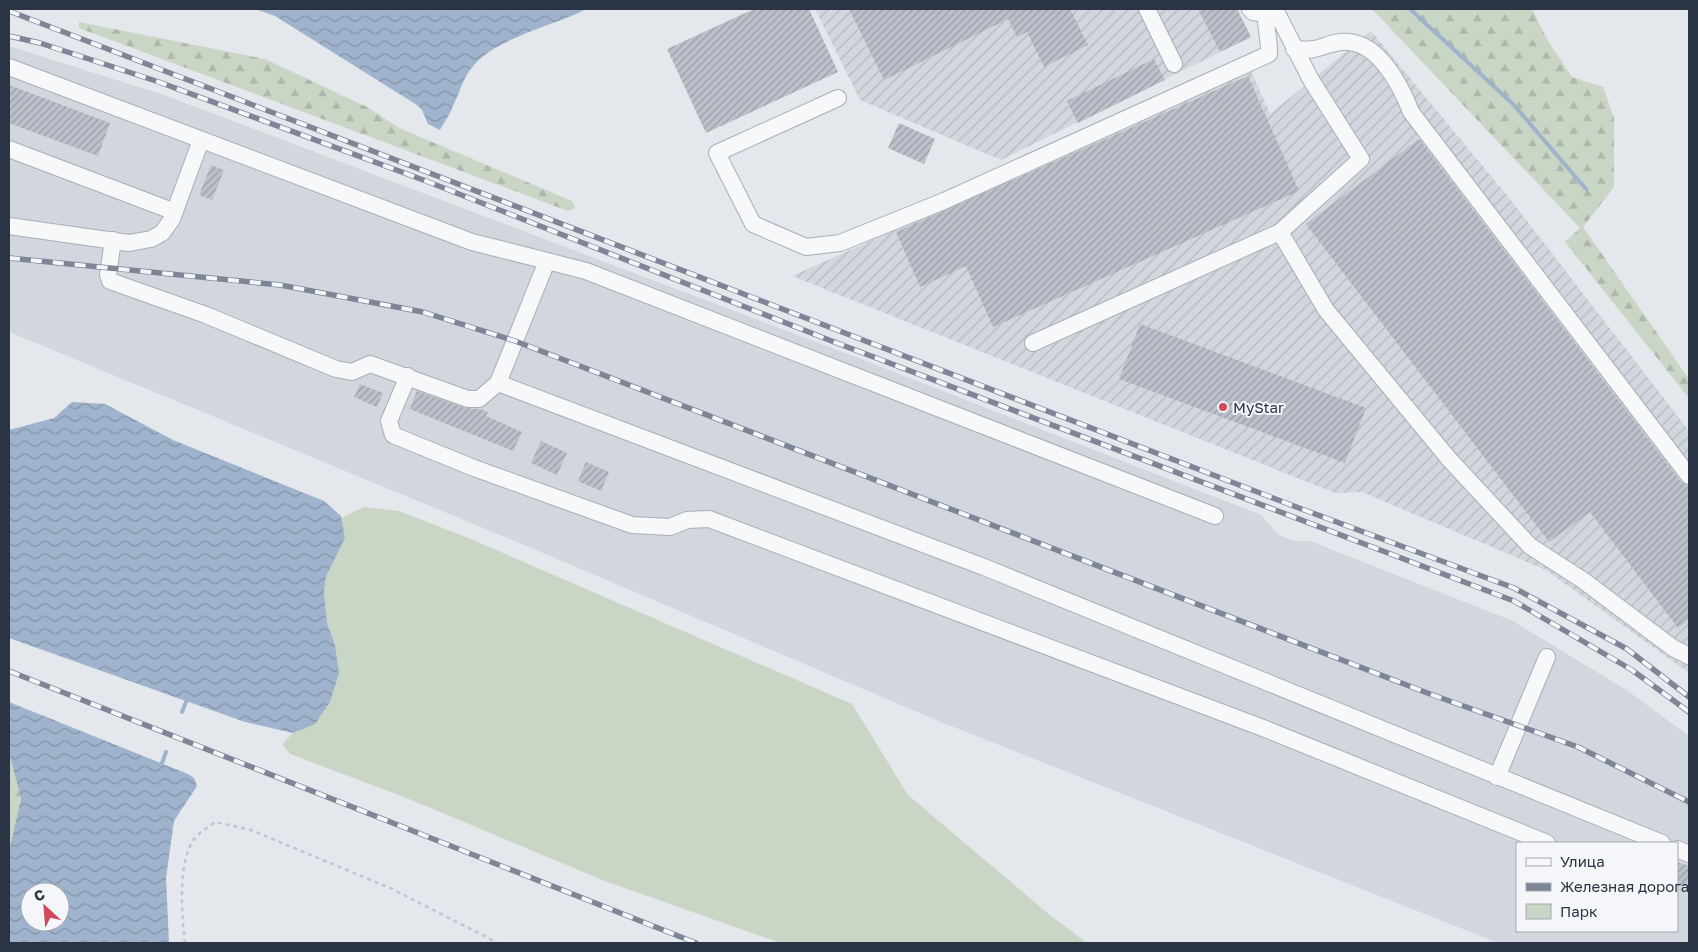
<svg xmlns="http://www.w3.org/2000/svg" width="1698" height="952" font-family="'Golos Text',sans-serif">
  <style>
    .built { fill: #d2d6de; fill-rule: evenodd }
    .industrial { fill: url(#industrial-furrows) }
    .green { fill: #c9d6c5 }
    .forest { fill: url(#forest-firs) }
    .water { fill: url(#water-waves); fill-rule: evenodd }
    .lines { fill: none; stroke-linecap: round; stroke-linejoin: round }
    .stream { stroke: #9fb4cc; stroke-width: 4 }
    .building { fill: url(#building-hatch) }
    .minor-casing { stroke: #a9aeb7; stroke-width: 18 }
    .path { stroke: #c2c5cb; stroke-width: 2.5; stroke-dasharray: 4 4; stroke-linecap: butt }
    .minor { stroke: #f7f8fa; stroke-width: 16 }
    .rail-casing { stroke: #7d8696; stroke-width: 5.5 }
    .rail { stroke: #f4f6f9; stroke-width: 4; stroke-dasharray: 11; stroke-linecap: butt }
    .poi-dot { fill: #d1495b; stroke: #f4f6f9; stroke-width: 2 }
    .labels { text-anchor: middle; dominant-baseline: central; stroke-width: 4; stroke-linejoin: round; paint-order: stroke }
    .poi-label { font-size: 15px; fill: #2b3445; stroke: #f4f6f9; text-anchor: start }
  </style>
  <defs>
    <pattern id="industrial-furrows" width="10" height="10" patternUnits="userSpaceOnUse" patternTransform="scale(1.25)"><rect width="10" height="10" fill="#d2d6de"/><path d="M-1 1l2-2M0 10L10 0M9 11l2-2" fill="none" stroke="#b4b8c0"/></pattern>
    <pattern id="forest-firs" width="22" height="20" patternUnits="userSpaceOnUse" patternTransform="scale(1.25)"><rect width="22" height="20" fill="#c9d6c5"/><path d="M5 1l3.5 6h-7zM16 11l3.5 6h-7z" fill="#adb8ab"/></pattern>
    <pattern id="water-waves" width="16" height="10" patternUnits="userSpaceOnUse" patternTransform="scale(1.25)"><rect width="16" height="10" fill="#9fb4cc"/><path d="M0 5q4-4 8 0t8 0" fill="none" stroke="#8293a7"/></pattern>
    <pattern id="building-hatch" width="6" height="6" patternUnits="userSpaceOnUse" patternTransform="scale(1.25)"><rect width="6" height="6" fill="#bbc0ca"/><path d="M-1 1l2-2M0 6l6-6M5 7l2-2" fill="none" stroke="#989da6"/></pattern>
  </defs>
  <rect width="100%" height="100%" fill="#e4e7ec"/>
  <path class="built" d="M9 46 164 95 861 359 1261 515 1279 535 1293 541H1310L1513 621 1628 691 1689 736V943H1498L941 722 517 542 9 332ZM1517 843H1677V931H1517Z"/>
  <path class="industrial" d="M815 9H1237L1251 37 1001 160 860 100Z
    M1371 31 1514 204 1689 431V673L1546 570 1362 492 1335 493 792 276 1251 71 1270 114Z"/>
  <path class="green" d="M364 507 399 511 466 537 852 704 908 795 1051 916 1087 943H780L605 881 409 799 290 754 282 744 293 733 315 723 335 645 327 623 324 591 326 577 345 538 341 518Z"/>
  <path class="forest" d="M1372 9H1532L1548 41 1572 77 1603 87 1614 118V187L1583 227 1689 379V398L1565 242 1580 228Z
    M79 22 265 59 367 107 399 128 572 201 575 208 568 211 79 28Z
    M9 752 21 799 9 851Z"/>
  <path class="water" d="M255 9H587C555 25 497 38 474 65 463 77 460 92 453 106 450 115 444 122 440 130L428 124 422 110 417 105 275 16Z
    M72 402 105 404 173 440 324 501 341 516 345 538 326 577 324 591 327 623 335 645 339 673 330 702 315 724 293 733 245 722 9 638V430L54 418Z
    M9 702 188 774 194 778 197 786 174 821 166 878 169 943H9V851L21 799 9 752ZM30 892H60V922H30Z"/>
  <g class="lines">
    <path class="stream" d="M1410 9 1513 104 1586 189
      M182 712 186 702
      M162 763 166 752"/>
  </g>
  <path class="building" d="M754 9H809L838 72 706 133 667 49Z
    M849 9H1070L1088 45 1044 67 1027 32 1017 37 1008 19 884 80Z
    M1198 9H1237L1251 37 1220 52Z
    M1154 59 1165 80 1078 123 1067 101Z
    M1248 76 1299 191 993 327 966 266 920 287 896 232Z
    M9 85 110 123 98 156 9 123Z
    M899 123 935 139 924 164 888 148Z
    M1419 139 1681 482 1689 487V619L1678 628 1590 512 1549 542 1306 224Z
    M211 165 224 170 212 200 199 195Z
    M1140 324 1366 408 1345 463 1119 379Z
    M360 384 383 393 377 407 354 397Z
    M417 391 465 408 480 409 488 412 486 416 522 432 513 451 410 409Z
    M541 441 567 453 557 475 531 463Z
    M586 462 609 472 601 491 578 481Z
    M1677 862 1689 866 1687 886 1677 883Z"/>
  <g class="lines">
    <defs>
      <path id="minor" d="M1147 9 1174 64
        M1250 9 1253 12 1266 14
        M1294 49C1301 49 1308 50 1314 49 1325 47 1337 40 1349 42 1380 45 1401 86 1411 112L1689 476
        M9 67 472 242 547 261
        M838 98 717 153 753 224 806 247 840 243 944 201 1269 54C1270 40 1265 28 1266 14L1271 9
        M9 149 175 212
        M9 226 129 243 151 239 162 233 172 219 201 140
        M1280 232 1326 310 1449 459 1530 546 1584 581 1673 648 1689 656
        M113 240 108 275 110 281 206 315 336 369 352 372 370 364 468 399H479L498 383 984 567 1662 843
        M1033 343 1280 232 1361 159 1311 80 1275 9
        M408 376 389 421 393 435 474 468 632 525 670 527 687 520 709 519 1263 728 1547 843
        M498 383 547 261 586 271 1215 516
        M1497 777 1547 657
        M1677 849 1689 854"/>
    </defs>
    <use href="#minor" class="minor-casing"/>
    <path class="path" d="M185 943C182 915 177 864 194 839 198 833 209 827 215 822L251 830 390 888 498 943"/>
    <use href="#minor" class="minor"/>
    <defs>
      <path id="rail" d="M9 11 1299 508 1514 588 1627 649 1689 697
        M9 36 40 43 159 82 426 181 829 340 1514 601 1632 670 1689 712
        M9 258 280 285 423 312 515 341 1430 694 1578 747 1689 802
        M9 671 696 943"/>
    </defs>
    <use href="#rail" class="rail-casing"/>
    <use href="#rail" class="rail"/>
  </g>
  <circle class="poi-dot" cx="1223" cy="407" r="5"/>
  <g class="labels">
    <g class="poi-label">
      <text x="1233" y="407">MyStar</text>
    </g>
  </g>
  <rect width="1698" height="952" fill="none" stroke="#2b3445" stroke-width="20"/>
  <rect x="1516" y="842" width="162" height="90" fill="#f4f6f9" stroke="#a4a8b1"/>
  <rect x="1526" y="858" width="25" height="8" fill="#f7f8fa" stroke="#a4a8b1"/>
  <text x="1560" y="867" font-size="15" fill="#2b3445">Улица</text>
  <rect x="1526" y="883" width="25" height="8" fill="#7d8696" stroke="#a4a8b1"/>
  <text x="1560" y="892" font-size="15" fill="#2b3445">Железная дорога</text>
  <rect x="1526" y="904" width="25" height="15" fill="#c9d6c5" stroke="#a4a8b1"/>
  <text x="1560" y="917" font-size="15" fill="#2b3445">Парк</text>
  <g transform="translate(45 907) rotate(334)"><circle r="24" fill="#f4f6f9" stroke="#a4a8b1"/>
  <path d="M0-4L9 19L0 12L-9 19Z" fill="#d1495b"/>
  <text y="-8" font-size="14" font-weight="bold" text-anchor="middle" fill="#2b3445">С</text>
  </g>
</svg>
